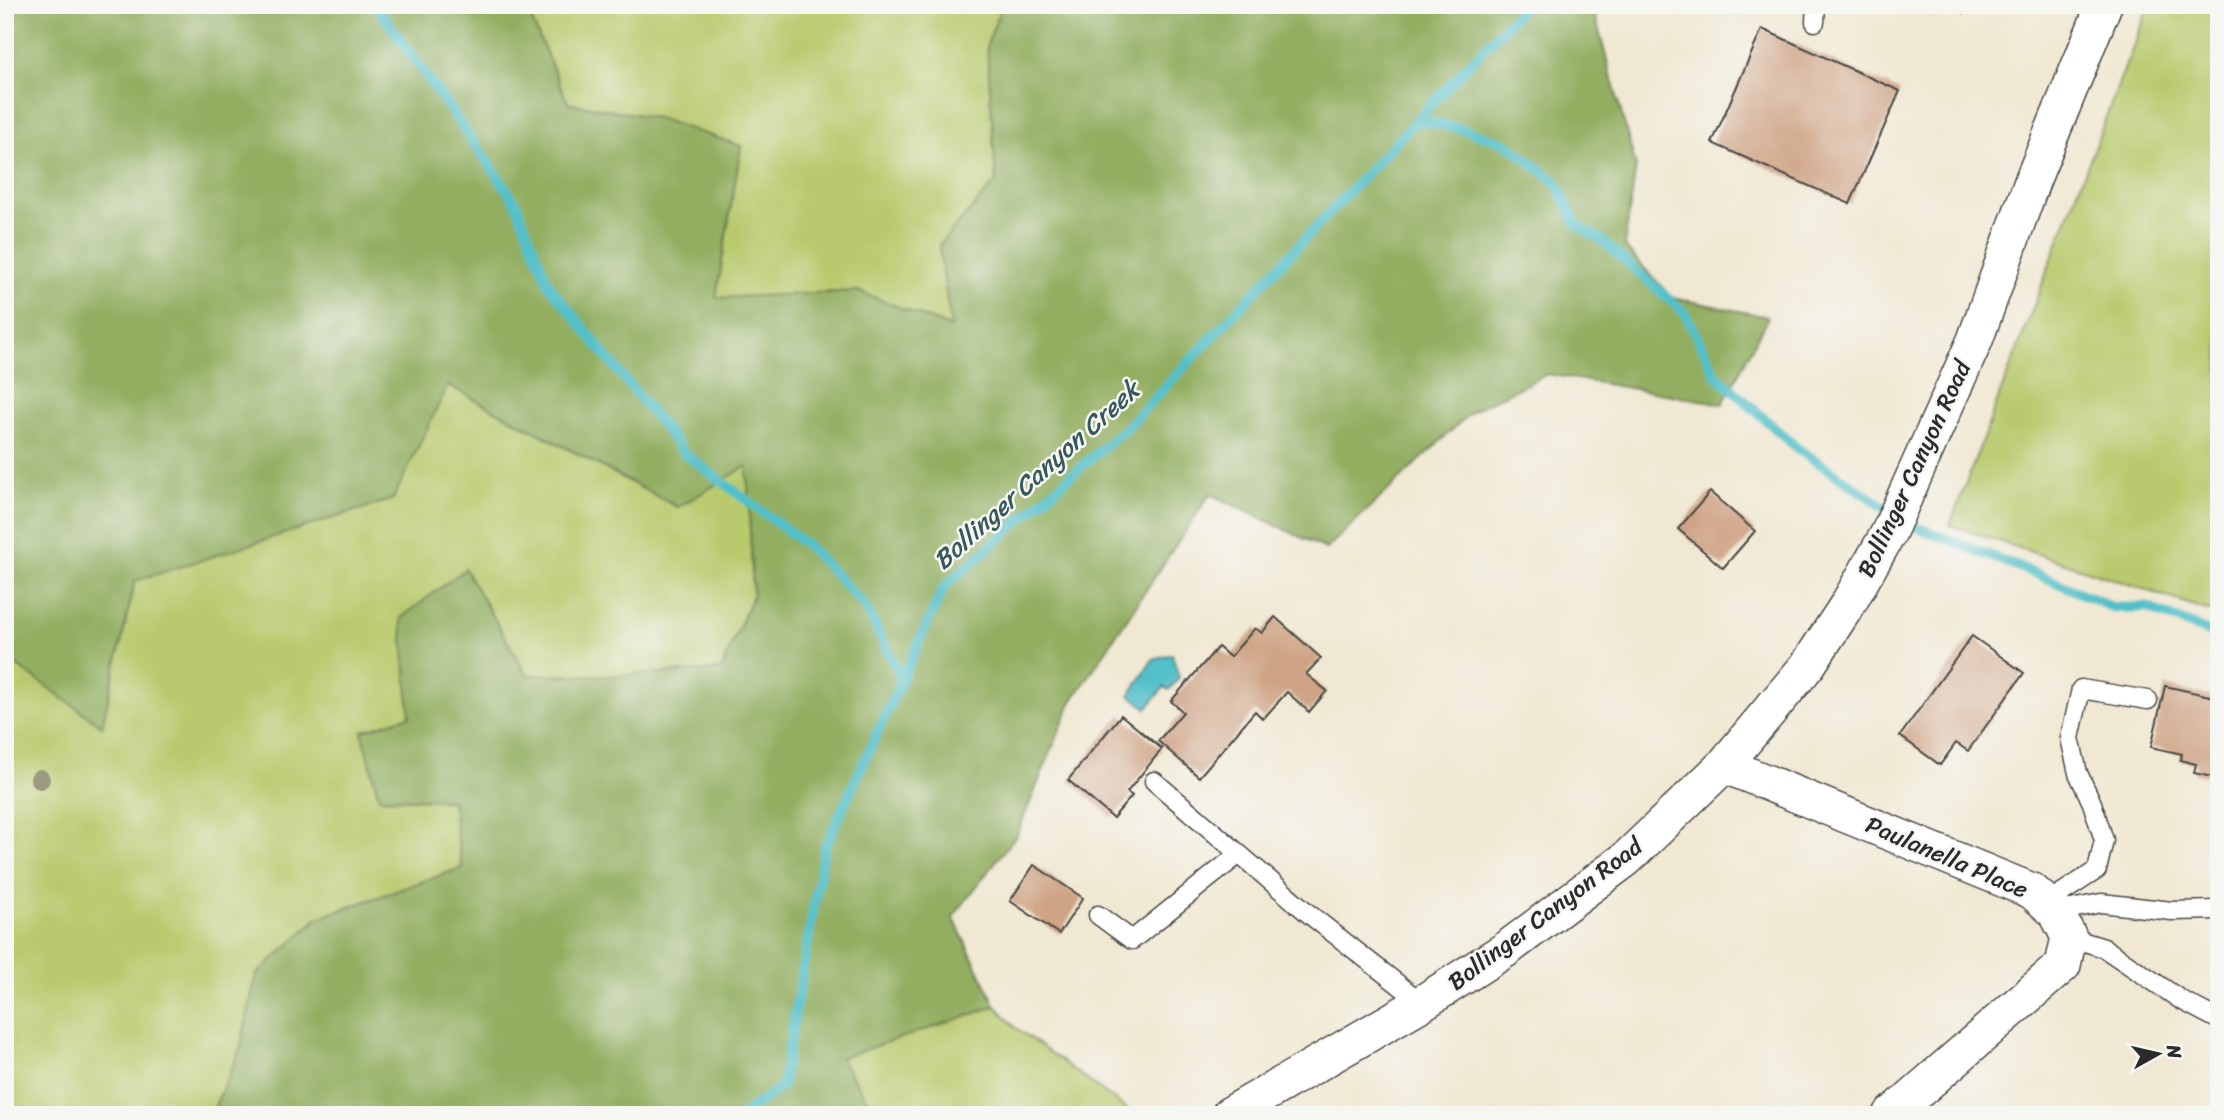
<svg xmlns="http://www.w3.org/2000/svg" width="2224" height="1120" font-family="Sriracha,sans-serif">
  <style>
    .green { fill: #b9ca6e; stroke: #727a4c; stroke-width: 2 }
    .forest { fill: #92ae61; stroke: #5e6c46; stroke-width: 2 }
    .water { fill: #53c0c9; stroke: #3f767a; stroke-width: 2 }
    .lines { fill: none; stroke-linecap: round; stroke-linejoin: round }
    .stream { stroke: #53c0c9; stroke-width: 10 }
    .building { fill: #cfa486 }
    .service-casing { stroke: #494744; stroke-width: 21 }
    .minor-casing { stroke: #494744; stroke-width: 38 }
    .service { stroke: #fff; stroke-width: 18 }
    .minor { stroke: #fff; stroke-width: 35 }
    .tree { fill: #9b9a81 }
    .labels { text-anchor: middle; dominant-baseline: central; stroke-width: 5; stroke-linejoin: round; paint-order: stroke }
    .street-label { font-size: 24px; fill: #2b2b2b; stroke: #f6f6f2 }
    .water-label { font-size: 26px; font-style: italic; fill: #37585a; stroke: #f6f6f2 }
  </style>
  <rect width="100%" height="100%" fill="#f6f6f2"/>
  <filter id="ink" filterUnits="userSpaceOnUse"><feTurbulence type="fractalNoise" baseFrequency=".0143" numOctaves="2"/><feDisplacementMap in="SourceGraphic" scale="14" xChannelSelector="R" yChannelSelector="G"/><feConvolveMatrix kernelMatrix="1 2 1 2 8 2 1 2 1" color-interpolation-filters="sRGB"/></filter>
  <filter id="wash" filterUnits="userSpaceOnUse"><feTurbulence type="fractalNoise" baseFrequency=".00686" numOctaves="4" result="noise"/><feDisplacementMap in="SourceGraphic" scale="28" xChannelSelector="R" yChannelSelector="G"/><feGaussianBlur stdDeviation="1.57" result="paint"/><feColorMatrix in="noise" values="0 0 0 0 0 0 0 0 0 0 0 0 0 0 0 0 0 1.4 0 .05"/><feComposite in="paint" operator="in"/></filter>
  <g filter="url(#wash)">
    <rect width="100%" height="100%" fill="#f0e8d2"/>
    <path class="green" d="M525 5H1002L987 45 996 182 939 245 952 328 858 291 715 298 741 146 657 118 568 103Z
      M2149 5H2219V614L1950 525Z
      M448 385 677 507 747 465 753 595 721 670 608 676 527 675 465 569 410 716 362 732 379 798 452 800 462 868 318 918 257 975 240 1050 211 1115H5V657L102 725 135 581 393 499Z
      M996 1006 1015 1027 1135 1115H877L839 1058Z"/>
    <path class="forest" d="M5 5H525L568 103 657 118 741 146 716 298 858 291 951 328 939 245 996 182 987 45 1002 5H1592L1636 167 1624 246 1671 297 1768 317 1723 404 1547 374 1472 411 1326 549 1210 494 1071 703 1017 834 953 917 996 1006 840 1058 877 1115H211L240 1050 256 975 318 918 462 868 452 800 379 798 362 731 410 716 401 618 465 569 527 675 608 676 721 670 753 595 747 466 678 507 448 385 393 499 135 581 102 726 5 657Z"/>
    <path class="water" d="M1172 654 1179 678 1169 690 1164 687 1147 708 1130 695 1153 659Z"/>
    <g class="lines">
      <path class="stream" d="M376 5 515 201 549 285 685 454 808 546 865 606 902 679
        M1418 120 1462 129 1506 143 1556 182 1577 225 1600 239 1685 313 1716 375 1797 448 1896 515 1921 529 2037 574 2114 608 2146 607 2219 636
        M742 1115 782 1086 824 849 944 587 1132 422 1525 5"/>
    </g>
    <g id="blocks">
      <path class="building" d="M1945 5H1967L1963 13Z
        M1762 29 1900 91 1850 204 1712 143Z
        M1710 492 1755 531 1723 568 1678 529Z
        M1275 617 1321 658 1306 674 1327 691 1309 712 1287 692 1263 719 1255 711 1199 777 1158 741 1183 712 1171 701 1218 647 1230 657 1255 628 1262 633Z
        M1972 636 2024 673 1968 751 1956 743 1940 765 1900 736Z
        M2165 686 2219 698V768L2214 767 2212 777 2194 773 2196 764 2180 760 2182 754 2151 747Z
        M1121 715 1162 749 1127 792 1132 796 1113 818 1068 780Z
        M1034 865 1083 898 1059 934 1010 901Z"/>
    </g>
  </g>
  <g filter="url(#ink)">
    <use href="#blocks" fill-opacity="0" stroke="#494744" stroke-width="2"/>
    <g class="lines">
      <defs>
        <path id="service" d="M1815 22 1816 5
          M1154 781 1309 914 1422 1003
          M2046 903 2097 870 2104 840 2092 803 2078 773 2070 738 2081 689 2148 700
          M2056 912 2101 903 2172 911 2219 910
          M1098 915 1132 940 1239 854
          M2069 937 2104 948 2181 1000 2219 1020"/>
        <path id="minor" d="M1724 765 2032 891 2056 912 2069 937 2063 965 1891 1115
          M1229 1115 1422 1003 1505 950 1626 859 1724 765 1808 665 1848 604 1888 534 1975 340 2033 179 2104 5"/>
      </defs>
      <use href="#service" class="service-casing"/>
      <use href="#minor" class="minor-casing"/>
      <use href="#service" class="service"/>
      <use href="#minor" class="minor"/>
    </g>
    <circle class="tree" cx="40" cy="779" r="10"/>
  </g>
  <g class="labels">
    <g class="street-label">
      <text transform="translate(1914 469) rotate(-65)">Bollinger Canyon Road</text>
      <text transform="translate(1947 857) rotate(23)">Paulanella Place</text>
      <text transform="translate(1545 914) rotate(-37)">Bollinger Canyon Road</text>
    </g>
    <g class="water-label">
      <text transform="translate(1036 475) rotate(-42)">Bollinger Canyon Creek</text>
    </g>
  </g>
  <rect width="2224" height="1120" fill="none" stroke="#f6f6f2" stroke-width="28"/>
  <g transform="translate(2158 1054) rotate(82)" stroke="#f6f6f2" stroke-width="5" paint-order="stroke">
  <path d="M0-5L12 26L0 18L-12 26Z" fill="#2b2b2b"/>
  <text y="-10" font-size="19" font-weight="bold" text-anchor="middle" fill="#2b2b2b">N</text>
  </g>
</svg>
